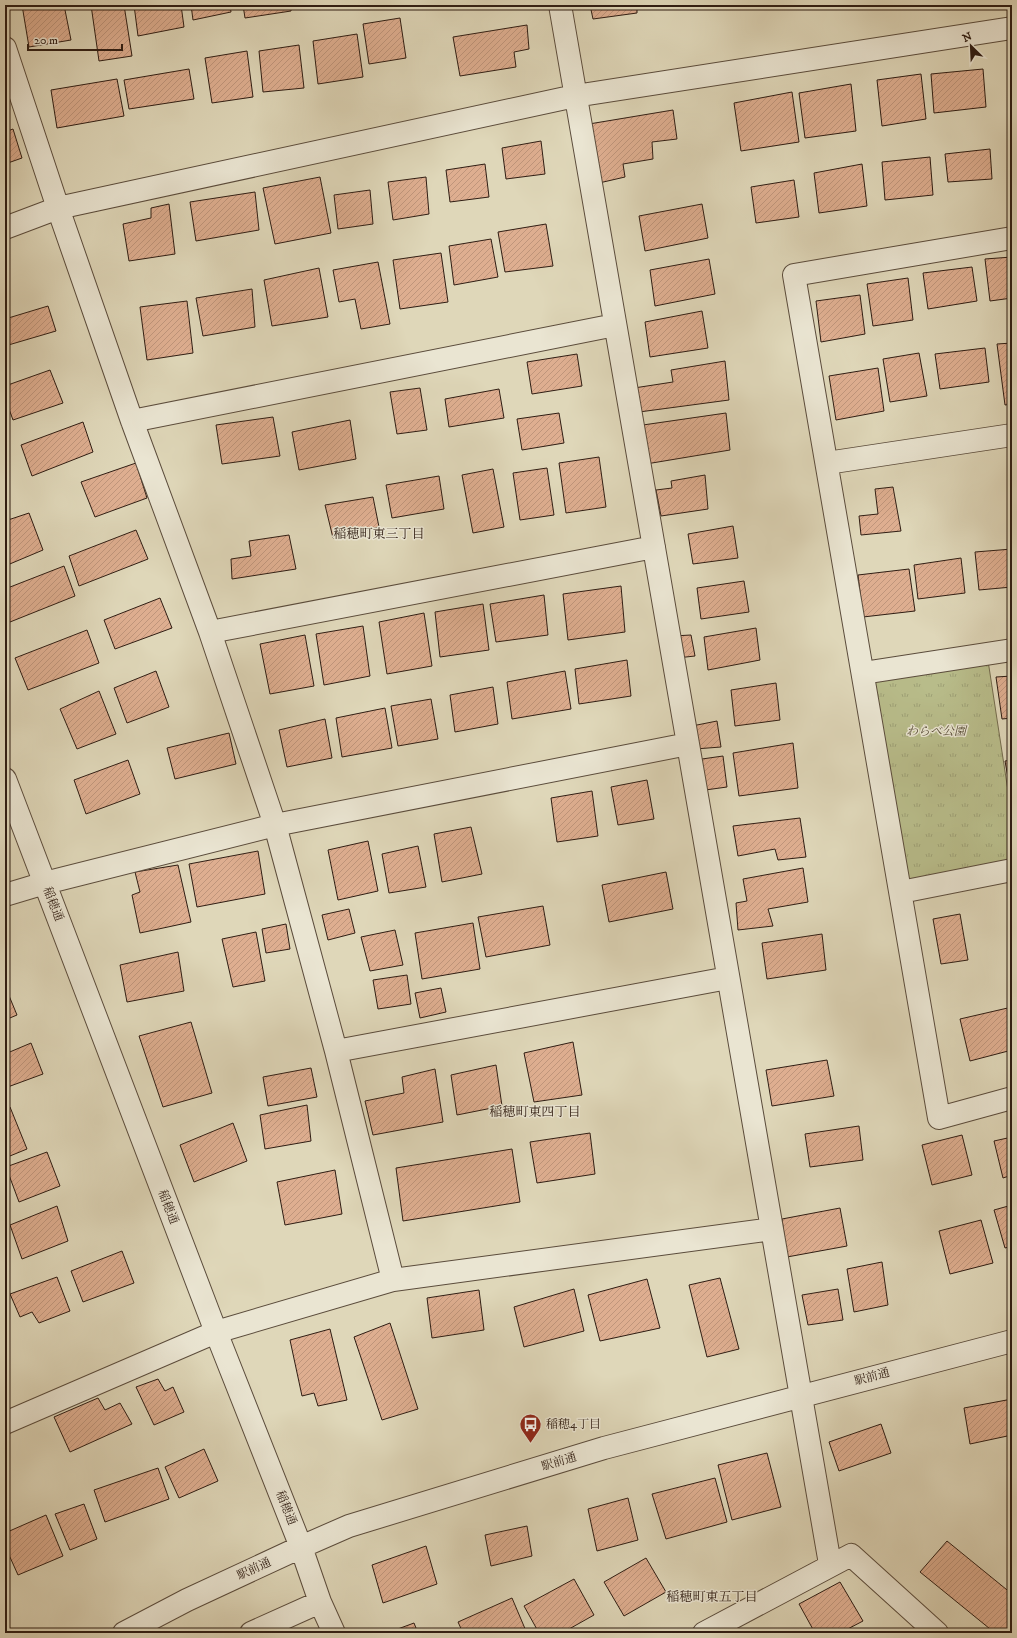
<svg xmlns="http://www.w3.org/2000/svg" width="1017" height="1638" font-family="'IM FELL DW Pica','Noto Serif JP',serif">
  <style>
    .grass { fill: url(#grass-tufts); stroke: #746c4e }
    .building { fill: url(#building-hatch); stroke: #2f1d13 }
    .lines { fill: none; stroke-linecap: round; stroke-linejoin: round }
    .minor-casing { stroke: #5b4c3c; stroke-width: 24 }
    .minor { stroke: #eae5d2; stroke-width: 22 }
    .labels { text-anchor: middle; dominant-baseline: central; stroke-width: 3; stroke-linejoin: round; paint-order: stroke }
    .park-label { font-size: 12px; font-style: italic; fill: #584d37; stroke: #eae5d2 }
    .street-label { font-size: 12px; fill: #2f1d13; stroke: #eae5d2 }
    .poi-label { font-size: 12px; fill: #2f1d13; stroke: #eae5d2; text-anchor: start }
    .neighbourhood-label { font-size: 13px; fill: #2f1d13; stroke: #eae5d2 }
  </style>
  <defs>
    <pattern id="grass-tufts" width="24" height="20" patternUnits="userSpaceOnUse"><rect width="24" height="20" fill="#b8bc8a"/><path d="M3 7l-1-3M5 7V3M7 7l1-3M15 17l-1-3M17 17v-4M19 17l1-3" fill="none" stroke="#9ea176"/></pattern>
    <pattern id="building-hatch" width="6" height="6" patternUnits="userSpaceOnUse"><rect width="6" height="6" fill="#deae90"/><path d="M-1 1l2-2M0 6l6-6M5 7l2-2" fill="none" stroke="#bf957b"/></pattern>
  </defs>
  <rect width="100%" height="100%" fill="#dfd7b9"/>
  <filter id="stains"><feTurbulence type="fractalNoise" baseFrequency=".005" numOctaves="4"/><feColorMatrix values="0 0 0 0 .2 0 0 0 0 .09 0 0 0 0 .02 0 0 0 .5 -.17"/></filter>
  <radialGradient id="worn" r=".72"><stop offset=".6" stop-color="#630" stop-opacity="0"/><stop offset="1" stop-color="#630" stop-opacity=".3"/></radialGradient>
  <path class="grass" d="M987 654 1012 817V870L901 892 863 673Z"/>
  <path class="building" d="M22 5H41L42 8 64 5 71 40 29 47Z
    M91 5H124L132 56 99 61Z
    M134 5H181L184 27 138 36Z
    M191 5H230L231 12 193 20Z
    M243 5H291V11L245 18Z
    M590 5H637V13L593 19Z
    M712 5H743L712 9Z
    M400 18 406 58 369 64 363 24Z
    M527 25 529 49 514 52 516 67 460 76 453 37Z
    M357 34 363 77 318 84 313 41Z
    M299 45 304 88 263 92 259 51Z
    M247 51 253 97 212 103 205 58Z
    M189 69 194 99 129 109 124 80Z
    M983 69 986 107 934 113 931 74Z
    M921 74 926 119 882 126 877 80Z
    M117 79 124 116 57 128 51 90Z
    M851 84 856 131 805 138 799 93Z
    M792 92 799 142 741 151 734 103Z
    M673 110 677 139 652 142 653 159 623 164 625 177 599 183 589 124Z
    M13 129 22 158 5 164V132Z
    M541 141 545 174 506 179 502 148Z
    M1012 142V177L1008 143Z
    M990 149 992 179 948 182 945 154Z
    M930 157 933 195 885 200 882 162Z
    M485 164 489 197 450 202 446 170Z
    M862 164 867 206 819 213 814 173Z
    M320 177 331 233 275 244 263 188Z
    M426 177 429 214 393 220 388 182Z
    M794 180 799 217 756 223 751 187Z
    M370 190 373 224 338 229 334 195Z
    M255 192 259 230 196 241 190 202Z
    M169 204 175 254 129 261 123 224 151 218V208Z
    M702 204 708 238 645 251 639 216Z
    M546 224 553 266 505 272 498 232Z
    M491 239 498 277 454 285 449 246Z
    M441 253 448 302 400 309 393 260Z
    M1012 257V298L990 301 985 259Z
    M709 259 715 294 655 306 650 270Z
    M378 262 390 324 361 329 355 299 339 302 333 270Z
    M972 267 977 301 928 309 923 273Z
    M319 268 328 317 272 326 264 280Z
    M908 278 913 320 873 326 867 284Z
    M252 289 255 327 203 336 196 298Z
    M860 295 865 334 821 342 816 301Z
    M187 301 193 353 147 360 140 307Z
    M48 306 56 331 5 346V319Z
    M702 311 708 348 650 357 645 322Z
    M1012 343V404L1005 405 997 344Z
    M985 348 989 382 940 389 935 354Z
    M919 353 927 396 890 402 883 359Z
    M577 354 582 386 532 394 527 362Z
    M725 361 729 400 639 412 634 388 673 382 671 370Z
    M878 368 884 411 836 420 829 376Z
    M50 370 63 403 13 420 5 398V386Z
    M420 388 427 430 397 434 390 392Z
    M499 389 504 418 449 427 445 399Z
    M559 413 564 443 522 450 517 419Z
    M726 413 730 450 640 465 636 426Z
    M273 417 280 456 222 464 216 425Z
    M350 420 356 459 299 470 292 432Z
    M83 422 93 452 32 476 21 445Z
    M599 457 606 507 566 513 559 463Z
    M136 463 147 498 95 517 81 482Z
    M547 468 554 515 520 520 513 473Z
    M493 469 504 527 473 533 462 475Z
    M705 475 708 509 661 516 656 490 672 488 671 481Z
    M439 476 444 509 392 518 386 485Z
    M893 487 901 531 861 535 859 516 878 514 875 489Z
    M373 497 379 527 333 538 325 505Z
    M29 513 43 550 5 566V521Z
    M733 526 738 558 693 564 688 534Z
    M136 530 148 559 79 586 69 556Z
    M289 535 296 569 232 579 231 559 251 556 249 541Z
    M1012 549V587L979 590 975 552Z
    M961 558 965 593 918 599 914 565Z
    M64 566 75 596 5 624V589Z
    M909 569 915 611 863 617 858 575Z
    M744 581 749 612 701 619 697 588Z
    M621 586 625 632 568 640 563 594Z
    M544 595 548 635 496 642 490 604Z
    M160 598 172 628 115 649 104 620Z
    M483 604 489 650 440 657 435 612Z
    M424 613 432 666 387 674 379 622Z
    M363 626 370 676 324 685 316 634Z
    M756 628 760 660 708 670 704 637Z
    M87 630 99 663 28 690 15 658Z
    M305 635 314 686 270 694 260 644Z
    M691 635 695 656 677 658 673 636Z
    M627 660 631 696 579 704 575 669Z
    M156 671 169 707 127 723 114 688Z
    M565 671 571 709 512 719 507 682Z
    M1012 676V718L1002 719 996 677Z
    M776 683 780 720 735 726 731 690Z
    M493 687 498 724 455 732 450 695Z
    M99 691 116 734 77 749 60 709Z
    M431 699 438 739 398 746 391 706Z
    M385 708 392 748 342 757 336 718Z
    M325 719 332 758 287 767 279 730Z
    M717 721 721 747 695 749 692 726Z
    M229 733 236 764 175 779 167 748Z
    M793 743 798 788 739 796 733 753Z
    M723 756 727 787 698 791 695 760Z
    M128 760 140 794 86 814 74 780Z
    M1012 760V800L1005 761Z
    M647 780 654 819 618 825 611 787Z
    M592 791 598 836 557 842 551 798Z
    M800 818 806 857 778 860 775 849 738 856 733 826Z
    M471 827 482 874 442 882 434 834Z
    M368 841 378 891 338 900 328 850Z
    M418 846 426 887 389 893 382 854Z
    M258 851 265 894 197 907 189 864Z
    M178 865 191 922 140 933 132 895 140 892 135 872Z
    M803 868 808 902 768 909 773 926 738 930 736 903 747 901 743 879Z
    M666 872 673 909 609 922 602 885Z
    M543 906 550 945 486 957 478 917Z
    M349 909 355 933 328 940 322 915Z
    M960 914 968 960 941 964 933 919Z
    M473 923 480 969 422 979 415 933Z
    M286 924 290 949 266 953 262 929Z
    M395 930 403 965 370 971 361 937Z
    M256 932 265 981 233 987 222 939Z
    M822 934 826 970 767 979 762 943Z
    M178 952 184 991 127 1002 120 965Z
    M407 975 411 1004 378 1009 373 980Z
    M5 986 17 1015 5 1020Z
    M441 988 446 1012 420 1018 415 993Z
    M1012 1007V1050L970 1061 960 1019Z
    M191 1022 212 1093 163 1107 139 1036Z
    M573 1042 582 1095 534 1102 524 1053Z
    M31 1043 43 1074 5 1088V1054Z
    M827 1060 834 1096 772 1106 766 1070Z
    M496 1065 502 1106 457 1115 451 1075Z
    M311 1068 317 1097 268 1106 263 1077Z
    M435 1069 443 1122 373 1135 365 1101 404 1093 402 1077Z
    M307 1105 311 1141 265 1149 260 1115Z
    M10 1107 27 1149 5 1158V1109Z
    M233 1123 247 1161 194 1182 180 1145Z
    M859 1126 863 1160 810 1167 805 1134Z
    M590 1133 595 1174 537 1183 530 1142Z
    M962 1135 972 1175 932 1185 922 1145Z
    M1012 1137V1175L1003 1178 994 1141Z
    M512 1149 520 1202 403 1221 396 1168Z
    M47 1152 60 1186 19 1202 6 1167Z
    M335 1170 342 1214 285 1225 277 1182Z
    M1012 1205V1246L1005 1248 994 1210Z
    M57 1206 68 1241 22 1259 10 1225Z
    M840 1208 847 1246 787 1257 782 1219Z
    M981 1220 993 1263 950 1274 939 1231Z
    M122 1251 134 1283 83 1302 71 1271Z
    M882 1262 888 1305 854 1312 847 1269Z
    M57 1277 70 1311 39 1323 32 1312 20 1317 10 1294Z
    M720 1278 739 1349 707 1357 689 1285Z
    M647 1279 660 1328 600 1341 588 1295Z
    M574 1289 584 1331 524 1347 514 1307Z
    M838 1289 843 1320 808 1325 802 1295Z
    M479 1290 484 1330 432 1338 427 1298Z
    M390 1323 418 1409 382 1420 354 1337Z
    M330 1329 347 1400 318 1406 314 1393 302 1396 290 1340Z
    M158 1379 165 1391 173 1387 184 1412 154 1425 136 1387Z
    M98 1398 105 1410 120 1403 132 1424 70 1452 54 1417Z
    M1012 1399V1435L970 1444 964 1408Z
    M881 1424 891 1453 839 1471 829 1442Z
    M204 1449 218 1481 179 1498 165 1467Z
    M767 1453 781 1507 732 1520 718 1465Z
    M158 1468 169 1499 105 1522 94 1490Z
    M715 1478 727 1522 666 1539 652 1494Z
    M628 1498 638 1540 597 1551 588 1509Z
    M84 1504 97 1539 70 1550 55 1514Z
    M46 1515 63 1556 18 1575 5 1546V1533Z
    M527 1526 532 1556 491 1566 485 1535Z
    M947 1541 1012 1594V1633H995L920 1572Z
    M426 1546 437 1584 383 1603 372 1565Z
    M646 1558 666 1592 624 1616 604 1582Z
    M574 1579 594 1615 562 1633H539L524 1606Z
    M840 1582 863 1621 840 1633H815L799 1604Z
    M512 1598 526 1631 522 1633H463L458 1622Z
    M414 1623 418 1633H387Z"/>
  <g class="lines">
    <defs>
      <path id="minor" d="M560 5 830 1564
        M5 48 58 208 132 421 210 632 275 825 336 1051 393 1280
        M5 228 58 208 575 96 1012 28
        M1012 238 794 275 939 1118 1012 1098
        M132 421 615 325
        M827 463 1012 435
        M210 632 654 547
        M863 673 1012 650
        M5 779 216 1332 301 1547 320 1602 334 1633
        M901 892 1012 870
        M5 895 45 883 275 825 688 744
        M336 1051 728 978
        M5 1423 216 1332 393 1280 772 1229
        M124 1633 187 1600 301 1547 349 1526 604 1448 1012 1341
        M251 1633 320 1602
        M704 1633 851 1555 937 1633"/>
    </defs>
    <use href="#minor" class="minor-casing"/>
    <use href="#minor" class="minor"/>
  </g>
  <defs>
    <symbol id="bus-pin" viewBox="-11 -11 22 30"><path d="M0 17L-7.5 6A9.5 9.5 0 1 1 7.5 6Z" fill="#8f2418" stroke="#eae5d2"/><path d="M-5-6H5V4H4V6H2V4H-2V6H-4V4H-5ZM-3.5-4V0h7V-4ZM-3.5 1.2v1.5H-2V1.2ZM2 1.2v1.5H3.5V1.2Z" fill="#fff"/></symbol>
  </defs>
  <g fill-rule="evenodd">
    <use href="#bus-pin" x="518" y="1412" width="25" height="34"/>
  </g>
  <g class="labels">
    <g class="park-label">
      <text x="936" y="731">わらべ公園</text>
    </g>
    <g class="street-label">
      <text transform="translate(53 904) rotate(69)">稲穂通</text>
      <text transform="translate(168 1207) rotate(69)">稲穂通</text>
      <text transform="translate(872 1377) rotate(-15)">駅前通</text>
      <text transform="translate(559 1462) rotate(-17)">駅前通</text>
      <text transform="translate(286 1508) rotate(68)">稲穂通</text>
      <text transform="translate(254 1569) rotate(-25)">駅前通</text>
    </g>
    <g class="poi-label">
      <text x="546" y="1424">稲穂4丁目</text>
    </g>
    <g class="neighbourhood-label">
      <text x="379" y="534">稲穂町東三丁目</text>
      <text x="535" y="1112">稲穂町東四丁目</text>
      <text x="712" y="1597">稲穂町東五丁目</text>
    </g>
  </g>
  <rect width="1017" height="1638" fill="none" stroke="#dfd7b9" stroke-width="20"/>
  <rect x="6" y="6" width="1005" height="1626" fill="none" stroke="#2f1d13" stroke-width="2"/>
  <rect x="10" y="10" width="997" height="1618" fill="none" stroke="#2f1d13"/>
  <g transform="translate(971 46) rotate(336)" stroke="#eae5d2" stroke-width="3" paint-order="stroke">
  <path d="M0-3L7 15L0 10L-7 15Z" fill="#2f1d13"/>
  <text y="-6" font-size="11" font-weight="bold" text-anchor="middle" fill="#2f1d13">N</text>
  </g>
  <path d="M28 44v6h94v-6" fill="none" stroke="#2f1d13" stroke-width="2"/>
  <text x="34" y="44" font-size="12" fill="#2f1d13" stroke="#eae5d2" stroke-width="3" paint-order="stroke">20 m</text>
  <rect width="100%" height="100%" filter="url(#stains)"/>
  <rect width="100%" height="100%" fill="url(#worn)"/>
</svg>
